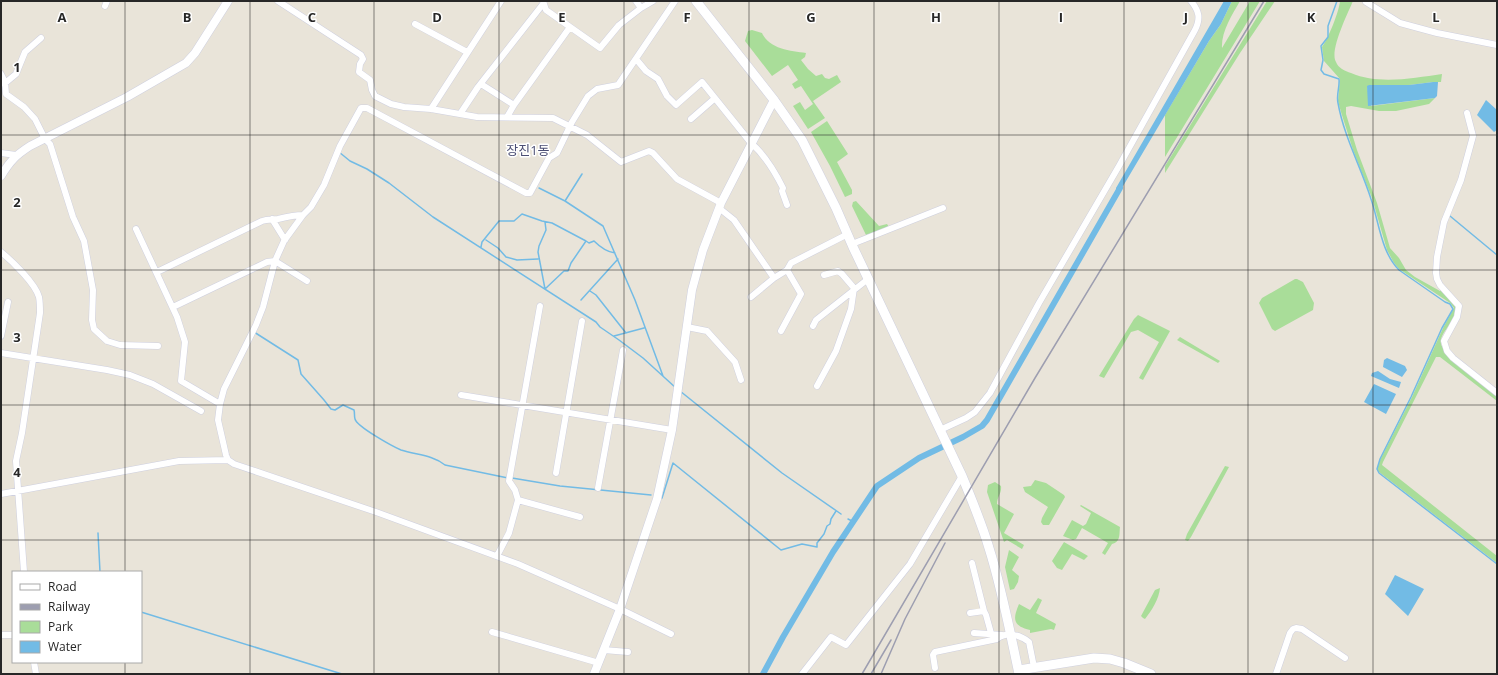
<svg xmlns="http://www.w3.org/2000/svg" width="1498" height="675" font-family="'Open Sans','Noto Sans KR',sans-serif">
  <style>
    .green { fill: #a9dd99 }
    .water { fill: #72bbe5 }
    .lines { fill: none; stroke-linecap: round; stroke-linejoin: round }
    .stream { stroke: #72bbe5; stroke-width: 1.5 }
    .canal { stroke: #72bbe5; stroke-width: 6 }
    .minor-casing { stroke: #cfd0df; stroke-width: 7 }
    .tertiary-casing { stroke: #cfd0df; stroke-width: 9 }
    .secondary-casing { stroke: #cfd0df; stroke-width: 10 }
    .minor { stroke: #fff; stroke-width: 6 }
    .tertiary { stroke: #fff; stroke-width: 8 }
    .secondary { stroke: #fff; stroke-width: 9 }
    .rail { stroke: #9d9eb0; stroke-width: 1.5 }
    .grid { fill: none; stroke: #272727; stroke-width: 1; stroke-opacity: 0.55 }
    .labels { text-anchor: middle; dominant-baseline: central; stroke-width: 3; stroke-linejoin: round; paint-order: stroke }
    .quarter-label { font-size: 13px; fill: #4b4e74; stroke: #fff }
    .grid-label { font-size: 13px; text-anchor: middle; font-weight: bold; fill: #272727; stroke: #fff; stroke-width: 3; stroke-linejoin: round; paint-order: stroke }
  </style>
  <rect width="100%" height="100%" fill="#e9e4d9"/>
  <path class="green" d="M1232 1H1240C1232 15 1221 32 1222 48L1250 1H1260L1165 157V115L1209 41 1221 24Z
    M1267 1H1275L1240 53 1165 173V166Z
    M1340 1H1353C1348 13 1329 51 1336 62 1338 68 1345 71 1351 73 1379 85 1413 78 1442 74L1441 82H1433L1409 85 1367 86 1371 106 1435 98 1429 104 1396 111H1379L1351 106 1346 107V114L1357 150 1377 203 1390 248 1399 258 1406 270 1415 277 1440 291 1442 289C1446 294 1454 301 1456 307 1460 321 1439 330 1441 344 1442 347 1444 350 1446 352L1497 395V401L1440 357H1436L1383 462 1382 465 1497 556V563L1379 472 1377 469 1380 460 1412 397 1443 328 1454 308 1450 303 1399 269 1394 263 1387 250 1372 198 1353 150 1341 112 1338 101 1340 79 1324 61 1322 47C1328 39 1339 12 1340 1Z
    M752 30 762 33C769 49 791 51 806 53L805 57 801 60 808 69 816 76 822 74 825 78 829 79 837 75 841 82 813 101 825 118 808 129 793 106 800 102 805 110 813 104 801 86 795 89 792 84 798 80 788 65 772 76 745 41 748 31Z
    M827 121 848 154 837 162 852 190V194L845 197 830 166 811 132Z
    M856 201 879 226 887 224 889 227 876 233 866 235 852 206 853 202Z
    M1295 279H1297L1303 282 1314 303 1313 310 1275 331 1272 329 1259 303 1262 298Z
    M1138 315 1170 331 1143 380 1139 378 1159 342 1138 330 1131 332 1104 378 1099 376 1134 319Z
    M1180 337 1220 361 1218 363 1177 340Z
    M1225 466 1229 467 1191 537 1188 541 1185 540 1187 534Z
    M1035 480 1046 483 1064 495 1065 497 1049 525H1043L1041 522 1042 518 1048 507 1025 492 1023 487 1031 486Z
    M995 482 1001 486C1002 493 997 497 997 504L1014 514 1004 533 1024 545 1022 549 1007 540 1004 542 987 492 988 485Z
    M1081 505 1120 527C1119 534 1121 542 1112 544L1105 555 1102 553 1108 543 1082 528 1076 539 1073 540 1063 536 1072 520 1083 526 1086 524 1091 513 1080 506Z
    M1064 542 1088 556 1084 560 1072 554 1062 570 1057 568 1052 561Z
    M1009 550 1019 557 1012 570 1019 576 1018 582 1014 589 1010 590 1005 567Z
    M1160 588C1159 599 1152 610 1145 619L1143 618 1141 616 1155 590Z
    M1038 598 1042 600 1036 613 1056 624 1054 630 1051 629 1030 633V630C1012 626 1013 618 1019 604L1030 610Z"/>
  <path class="water" d="M1224 1H1232L1221 24 1209 41 1116 198V188Z
    M1433 82H1438L1437 96 1435 98 1368 106 1367 86 1369 85H1409Z
    M1486 100 1497 110V130L1494 132 1477 115Z
    M1387 358 1405 366 1407 370 1402 377 1383 367 1384 360Z
    M1378 371 1390 379 1401 382 1399 388 1371 376 1372 373Z
    M1374 384 1396 394 1386 414 1364 402Z
    M1395 575 1424 589 1408 616 1385 594Z"/>
  <g class="lines">
    <path class="stream" d="M1337 1 1328 26V37L1321 46 1323 60 1321 70 1324 74 1339 79C1340 87 1336 95 1338 103 1344 137 1361 167 1371 199 1379 222 1381 252 1399 270L1445 302 1450 304 1453 309 1442 328 1411 397 1380 459 1377 469 1379 473 1497 564
      M339 152 350 161 367 169 389 183 433 217 596 322 600 327 619 340 643 358 676 388
      M539 188 565 201 603 226 635 300 663 376
      M565 201 582 174
      M1450 216 1497 255
      M486 240 498 248 506 257 517 260 538 259
      M481 247 482 242 499 221H514L522 214 542 221 552 223 586 241 589 243 594 241C600 247 607 252 615 253
      M545 289 538 252 539 246 546 230 545 222
      M545 289 564 271H568L571 263 586 241
      M590 291 596 295 626 333
      M581 300 618 259
      M254 332 298 360 301 374 324 400 331 409 335 410 343 405 354 410C355 414 354 416 355 419 357 427 394 447 401 450 416 455 433 455 445 465L508 478
      M614 336 644 328
      M680 391 782 473 841 514
      M512 478 560 486 651 495
      M662 498 673 463 781 550 802 544 817 547V543L824 534 827 526 830 524 831 519 836 511
      M848 519 852 521
      M98 533 100 572
      M141 612 342 674"/>
    <path class="canal" d="M763 674 783 637 833 552 877 486 919 458 963 437 982 426 987 420 1120 188"/>
    <defs>
      <path id="minor" d="M278 1 361 55 363 59 360 64 359 72 370 80 372 90 375 96 391 104 404 107 431 109 477 117 553 118 587 135 621 162 649 151 653 153 677 179 721 203
        M543 1 546 10 600 48 619 25 641 8 636 1
        M1366 2 1400 23 1437 33 1497 45
        M105 6 107 1
        M641 8 653 1
        M415 24 467 52
        M636 59 646 71 658 79 667 96 676 105 702 82 751 143C765 155 775 172 783 188L782 191 787 205
        M1 74 5 82 6 94 24 107 35 119 45 139 50 144 73 217 84 241 93 290 92 320 94 329 107 341 120 345 158 346
        M4 84 16 74 25 52 41 38
        M481 84 514 105
        M431 109 501 1
        M1467 113 1473 136 1461 180 1444 222 1437 257 1436 273 1437 279 1440 285 1459 306 1457 317 1444 341 1447 351 1453 358 1497 393
        M460 114 478 87 543 4
        M507 117 514 105 570 27
        M691 119 714 99
        M1 153 16 155
        M719 208 734 220 774 278
        M272 219 285 240
        M136 229 177 317 185 342 181 381 220 404
        M852 244 943 208
        M1 252C12 261 35 283 39 297 40 302 40 308 40 313L22 433 16 461 24 572
        M157 272 262 221C268 219 272 220 278 219 286 217 294 215 303 215
        M751 297 774 278 787 270
        M173 307 267 262 275 261 307 281
        M813 326 816 320 868 279
        M687 327 707 331 735 362 741 380
        M781 331 801 294 787 270 791 263 848 234
        M1 336 8 302
        M1 353 107 370 130 375 153 384 201 411
        M817 386 836 351 851 309 854 288 842 274 838 271 824 275
        M461 395 672 430
        M940 430 966 418 975 412 990 393 1039 303 1119 166 1195 30C1201 18 1199 11 1191 1
        M556 473 582 321
        M598 488 623 350
        M1 494 179 461 228 460
        M518 500 580 517
        M497 556 509 533 518 500 515 490 509 481 540 306
        M972 563 984 611
        M970 613 984 611 986 615 991 633
        M492 632 599 663
        M974 633 1002 635
        M671 634 620 609 518 564 376 512 234 464 228 460 226 455 218 420 220 404 224 389 256 325 263 307 275 261 284 241 303 215 311 207 324 185 340 146 361 108H367L526 193H530L549 158 557 153 572 122 588 96 597 89 618 85 675 1
        M1 635H13
        M604 650 628 652
        M34 662 36 674
        M935 668 933 655 935 652 997 639C1007 631 1020 635 1029 642L1034 667
        M802 674 831 637 846 645 910 564 962 476
        M1276 674 1290 633 1293 629 1296 628 1302 629 1345 658"/>
      <path id="tertiary" d="M1 176C10 161 16 155 30 146L127 97 186 63 195 53 228 1
        M594 674 620 609 657 499 672 430 692 290 703 250 721 203 774 100"/>
      <path id="secondary" d="M696 1 774 100 802 140 836 208 853 247 962 476C972 500 982 524 989 548 1002 589 1010 632 1019 674
        M1019 670 1094 658 1110 659 1124 663 1151 674"/>
    </defs>
    <use href="#minor" class="minor-casing"/>
    <use href="#tertiary" class="tertiary-casing"/>
    <use href="#secondary" class="secondary-casing"/>
    <use href="#minor" class="minor"/>
    <use href="#tertiary" class="tertiary"/>
    <use href="#secondary" class="secondary"/>
    <path class="rail" d="M862 674 1035 378 1264 1
      M871 674 891 640
      M881 674 905 619 945 543"/>
  </g>
  <path class="grid" d="M125 1V572M250 1V674M374 1V674M499 1V674M624 1V674M749 1V674M874 1V674M999 1V674M1124 1V674M1248 1V674M1373 1V674M1 135H1497M1 270H1497M1 405H1497M1 540H1497M125 662V674"/>
  <g class="labels">
    <g class="quarter-label">
      <text x="528" y="150">장진1동</text>
    </g>
  </g>
  <g class="grid-label">
    <text x="62" y="22">A</text>
    <text x="187" y="22">B</text>
    <text x="312" y="22">C</text>
    <text x="437" y="22">D</text>
    <text x="562" y="22">E</text>
    <text x="687" y="22">F</text>
    <text x="811" y="22">G</text>
    <text x="936" y="22">H</text>
    <text x="1061" y="22">I</text>
    <text x="1186" y="22">J</text>
    <text x="1311" y="22">K</text>
    <text x="1436" y="22">L</text>
    <text x="17" y="72">1</text>
    <text x="17" y="207">2</text>
    <text x="17" y="342">3</text>
    <text x="17" y="477">4</text>
  </g>
  <rect width="1498" height="675" fill="none" stroke="#272727" stroke-width="4"/>
  <rect x="12" y="571" width="130" height="92" fill="#ffffff" stroke="#a9a9a9"/>
  <rect x="20" y="584" width="20" height="6" fill="#ffffff" stroke="#a9a9a9"/>
  <text x="48" y="591" font-size="12" fill="#272727">Road</text>
  <rect x="20" y="604" width="20" height="6" fill="#9d9eb0" stroke="#a9a9a9"/>
  <text x="48" y="611" font-size="12" fill="#272727">Railway</text>
  <rect x="20" y="621" width="20" height="12" fill="#a9dd99" stroke="#a9a9a9"/>
  <text x="48" y="631" font-size="12" fill="#272727">Park</text>
  <rect x="20" y="641" width="20" height="12" fill="#72bbe5" stroke="#a9a9a9"/>
  <text x="48" y="651" font-size="12" fill="#272727">Water</text>
</svg>
